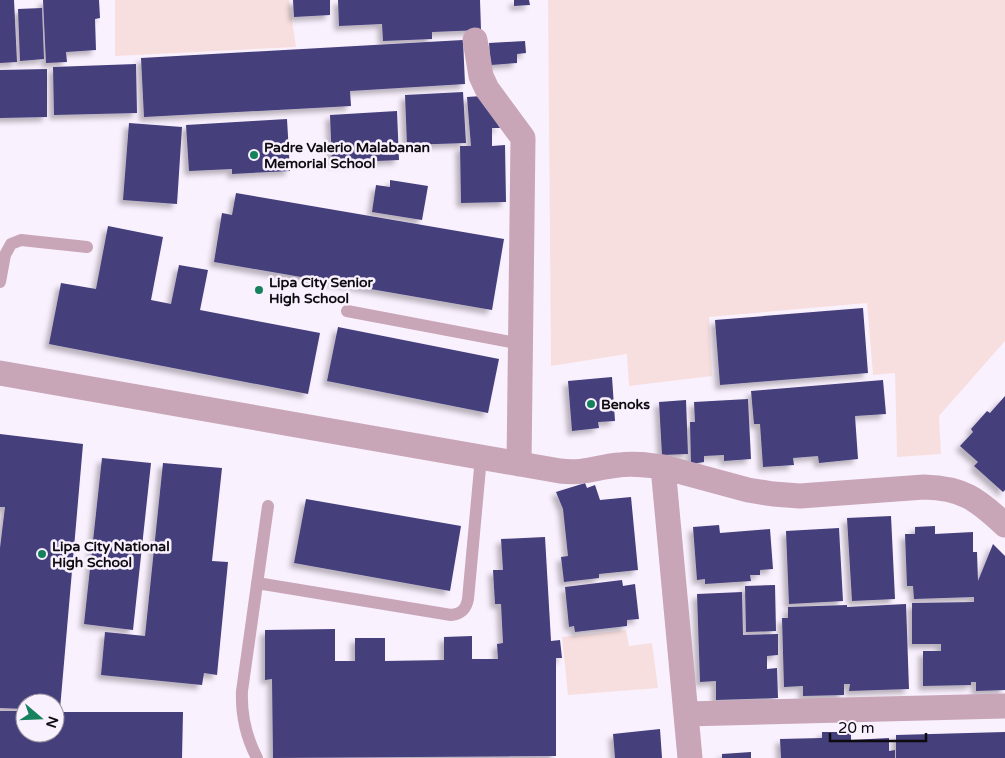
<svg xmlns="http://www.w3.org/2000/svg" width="1005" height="758" font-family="'Varela Round',sans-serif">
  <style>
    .green { fill: #f8dfdf }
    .building { fill: #453f7c; filter: url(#shadow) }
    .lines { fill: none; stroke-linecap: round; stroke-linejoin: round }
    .service { stroke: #c8a6b7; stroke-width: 12 }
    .minor { stroke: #c8a6b7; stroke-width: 25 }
    .poi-dot { fill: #16815d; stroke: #faf1fe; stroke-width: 2 }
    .labels { text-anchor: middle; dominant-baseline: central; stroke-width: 5; stroke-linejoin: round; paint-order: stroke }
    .poi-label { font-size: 14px; font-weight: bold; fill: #0d0b0f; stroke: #faf1fe; text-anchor: start }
  </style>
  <defs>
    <filter id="shadow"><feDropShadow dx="-4.5" dy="4.5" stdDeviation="2.5" flood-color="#0004"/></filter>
  </defs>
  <rect width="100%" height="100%" fill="#faf1fe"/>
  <path class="green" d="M115 0H289L296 47 115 56Z
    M548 0H1005V341L939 416 941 454 897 457 895 373 873 375 867 303 709 317 712 376 629 386 627 354 551 366Z
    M626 630 629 646 652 643 658 688 568 695 562 637Z"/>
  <path class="building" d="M0 0H14L17 62 0 63Z
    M43 0H99L100 18 95 19 96 50 66 52 67 62 46 63Z
    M293 0H330V15L294 17Z
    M338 0H480L481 30 432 32V39L383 41 382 24 339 26Z
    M514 0H529L530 5 514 6Z
    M42 8 44 59 20 61 18 9Z
    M463 40 465 84 350 91 351 106 144 117 141 58Z
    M525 41 526 53 517 54V63L491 65 489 43Z
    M136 64 137 113 54 115 53 67Z
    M47 69V117L0 118V70Z
    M463 92 466 143 407 145 405 95Z
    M482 96 500 128H492V146L505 145 506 202 461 203 460 146H471L467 97Z
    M397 111 399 160 332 163 330 115Z
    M287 119 290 171 232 174V169L189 171 186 125Z
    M129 123 182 127 177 204 123 200Z
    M390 180 428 186 422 220 372 212 376 185 390 187Z
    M236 193 504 239 492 310 214 262 222 213 232 215Z
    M108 226 163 237 151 300 171 304 179 265 208 270 200 310 320 333 308 394 49 344 61 283 96 289Z
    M863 308 868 373 720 385 715 320Z
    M338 327 499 359 488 413 327 381Z
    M612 377 615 421 598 422 599 428 572 431 568 381Z
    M883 380 886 414 855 416 858 459 819 463 818 456 793 458 794 465 763 467 760 424H754L751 391Z
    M1005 396V490L1003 492 974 466 978 462 960 446 973 432 971 429 987 411 990 413Z
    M748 399 751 459 724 461V455L704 456V462L691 464 690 422H695L694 402Z
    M686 400 688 454 662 455 659 402Z
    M0 434 83 444 60 709H55V703H25V709L0 708V548L5 507H0Z
    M102 458 151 463 133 630 84 624Z
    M163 463 222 468 212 561 228 562 217 675 204 673 202 685 101 675 105 632 145 636Z
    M585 483 587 488 595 485 600 500 631 497 638 570 599 574V578L564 582 561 557 568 556 563 509 556 492Z
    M306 499 461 526 450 591 294 563Z
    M891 516 895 599 852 601 847 518Z
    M719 525 720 533 770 529 773 569 760 570V575H750L751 581 705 584V579L697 580 693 527Z
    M935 526V534L973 532V552H977L978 581 993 544 1005 556V690L976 691V682H971V685L923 686V651H941V644H912V603L974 602V597L914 599 913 586H907L905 534H915V527Z
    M839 528 843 601 789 604 786 531Z
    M545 537 551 641 560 640 562 658H556V756L273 758 272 679 265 680V630L335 629V661H355V638H385V661L444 660V637L472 636V659H498L497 644 503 643 501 604H495L493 570H503L501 539Z
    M622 580 623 586 635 584 639 619 627 620V626L575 632 574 626 569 627 565 587Z
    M775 585 776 631 746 632 745 586Z
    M742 592 743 635 778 634V655L767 656V669L777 668 778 698 716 700V681L700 682 697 594Z
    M906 604 909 689 849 691 850 684H844V695L803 696V686L784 687 782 618H788V607L847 605V607Z
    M0 711H25V733H55V712H183L182 758H0Z
    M660 729 662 758H615L613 734Z
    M822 732H851V740L889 738V751L895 750V758H781L780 739 822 738Z
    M1005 732V758H896V735Z
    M751 752V758H722V754Z"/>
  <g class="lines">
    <path class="service" d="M0 282 5 255 11 244 21 240 87 247
      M347 311 521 344
      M257 583 451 615C461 614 466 610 468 599L481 457
      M257 758C246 737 241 715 242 691L268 506"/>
    <path class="minor" d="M475 40 481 76 487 89 523 138 519 464
      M0 373 560 471C585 474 596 467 619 465 633 463 648 465 663 467L748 490 773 494 800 496 924 487C963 488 977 499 1005 525
      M663 467 690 758
      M686 714 1005 706"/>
  </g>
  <g class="poi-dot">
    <circle cx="254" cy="155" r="5"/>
    <circle cx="259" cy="290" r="5"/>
    <circle cx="591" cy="404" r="5"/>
    <circle cx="42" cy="554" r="5"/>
  </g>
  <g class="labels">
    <g class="poi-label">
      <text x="264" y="147">Padre Valerio Malabanan<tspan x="264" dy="16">Memorial School</tspan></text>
      <text x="269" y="282">Lipa City Senior<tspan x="269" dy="16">High School</tspan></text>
      <text x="601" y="404">Benoks</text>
      <text x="52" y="546">Lipa City National<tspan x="52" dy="16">High School</tspan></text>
    </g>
  </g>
  <g transform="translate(40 718) rotate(109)"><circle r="24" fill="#faf1fe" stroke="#9b959e"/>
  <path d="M0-4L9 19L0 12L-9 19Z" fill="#16815d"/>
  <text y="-8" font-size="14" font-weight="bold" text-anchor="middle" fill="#0d0b0f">N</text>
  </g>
  <path d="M830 733v8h96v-8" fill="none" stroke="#0d0b0f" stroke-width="2.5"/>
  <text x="838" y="733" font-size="15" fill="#0d0b0f" stroke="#faf1fe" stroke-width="4" paint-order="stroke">20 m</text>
</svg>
